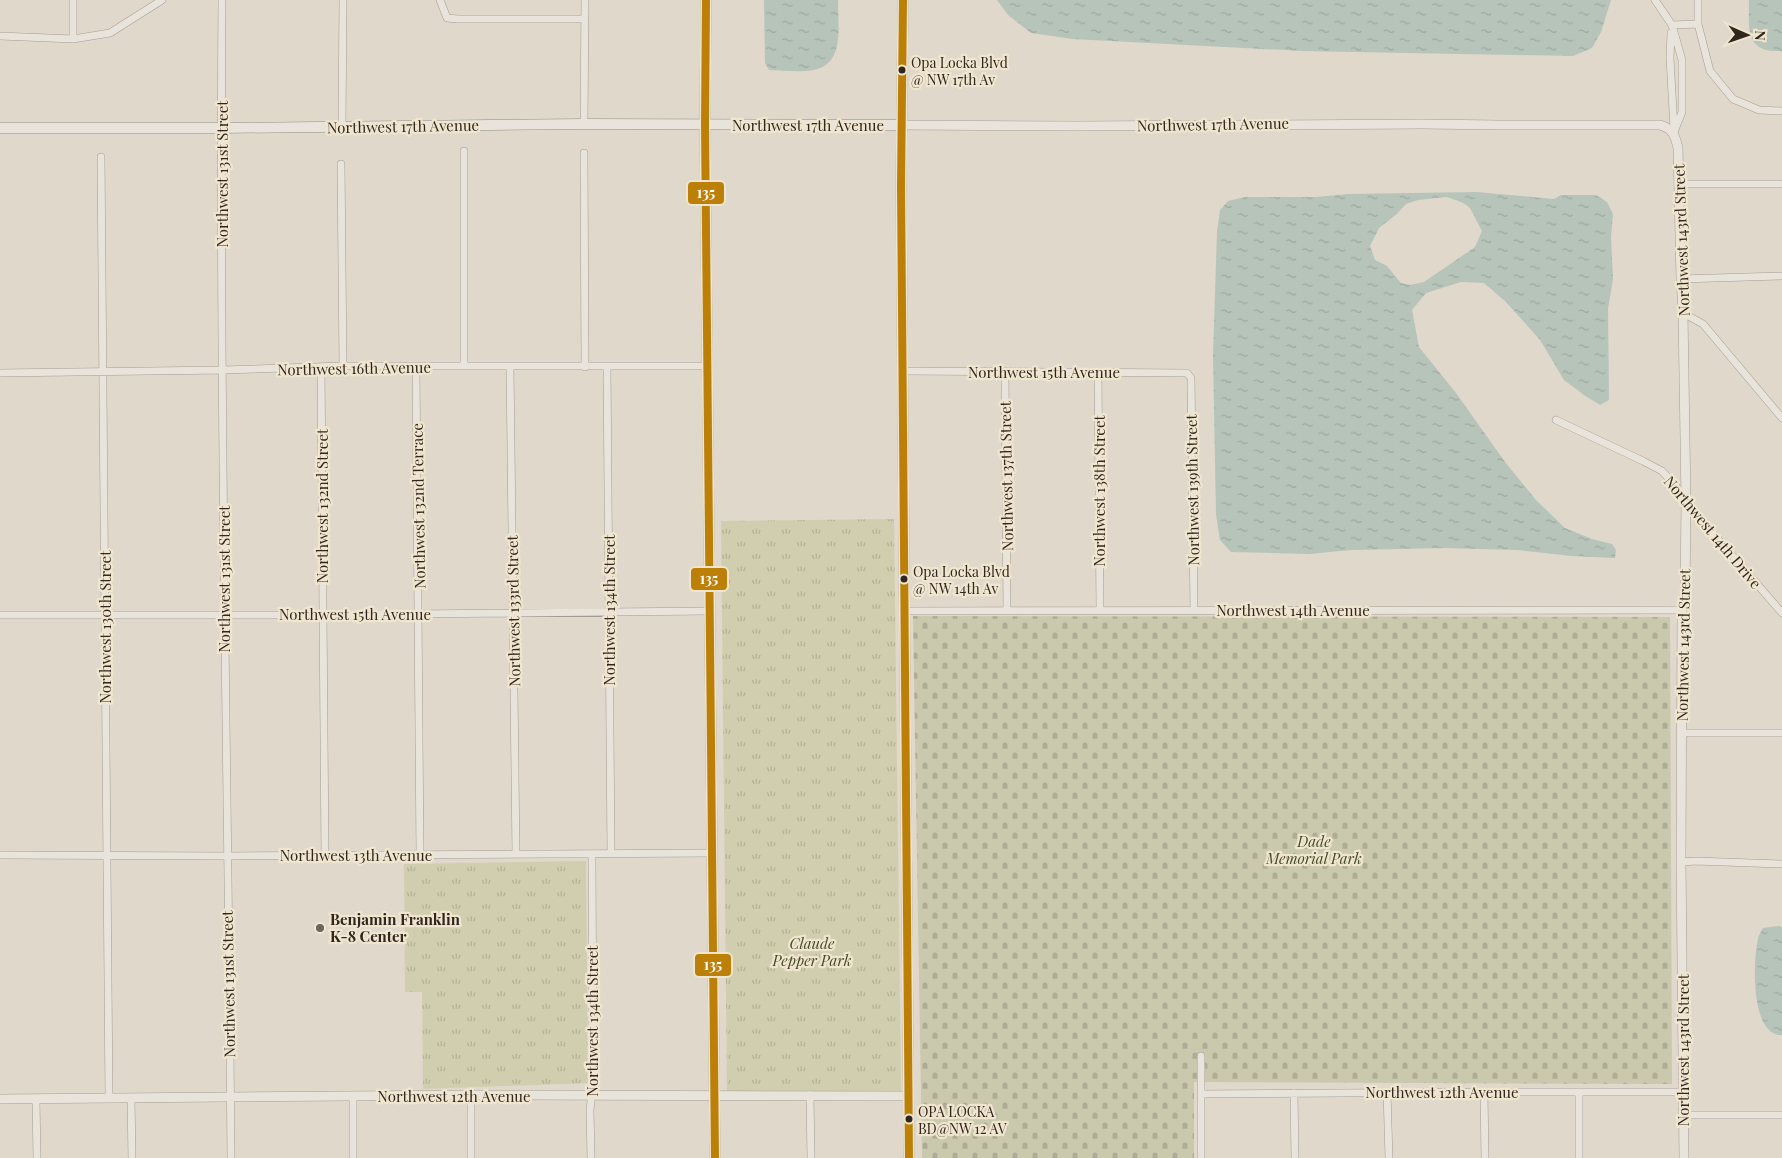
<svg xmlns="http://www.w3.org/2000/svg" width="1782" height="1158" font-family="'Playfair Display',serif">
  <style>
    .cemetery { fill: url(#cemetery-stones) }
    .park { fill: url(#park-tufts) }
    .water { fill: url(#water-ripples); fill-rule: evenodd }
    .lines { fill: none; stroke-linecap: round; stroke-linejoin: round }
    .minor-casing { stroke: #a59d94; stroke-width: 8 }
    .tertiary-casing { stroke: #a59d94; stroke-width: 10 }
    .secondary-casing { stroke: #948d83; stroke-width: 11 }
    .minor { stroke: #e8e4db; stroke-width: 7 }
    .tertiary { stroke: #e8e4db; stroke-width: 9 }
    .secondary { stroke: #e8e4db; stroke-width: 10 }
    .bus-1-casing { stroke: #f0e6d0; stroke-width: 11 }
    .bus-1 { stroke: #bc8009; stroke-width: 8 }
    .bus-dot { fill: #31261e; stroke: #f0e6d0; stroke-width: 2 }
    .poi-dot { fill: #6e645a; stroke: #f0e6d0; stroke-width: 2 }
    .labels { text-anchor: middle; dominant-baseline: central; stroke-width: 4.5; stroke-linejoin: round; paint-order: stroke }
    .bus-label { font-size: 14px; fill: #31261e; stroke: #f0e6d0; text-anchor: start }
    .street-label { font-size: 15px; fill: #31261e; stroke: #f0e6d0 }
    .park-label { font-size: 15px; font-style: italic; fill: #444b27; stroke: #f0e6d0 }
    .poi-label { font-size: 15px; font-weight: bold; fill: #31261e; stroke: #f0e6d0; text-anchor: start }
    .line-badge { stroke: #f0e6d0; stroke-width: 2 }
    .badge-label { font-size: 14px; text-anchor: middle; font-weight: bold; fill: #fff }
  </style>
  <defs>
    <pattern id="cemetery-stones" width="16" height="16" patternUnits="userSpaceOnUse" patternTransform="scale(1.25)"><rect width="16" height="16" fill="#cac8ad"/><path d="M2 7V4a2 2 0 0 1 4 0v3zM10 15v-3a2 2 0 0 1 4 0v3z" fill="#aeac94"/></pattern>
    <pattern id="park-tufts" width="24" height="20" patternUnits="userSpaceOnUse" patternTransform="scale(1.25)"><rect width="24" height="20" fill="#d0ceae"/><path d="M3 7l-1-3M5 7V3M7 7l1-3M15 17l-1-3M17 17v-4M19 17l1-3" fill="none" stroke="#b3b195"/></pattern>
    <pattern id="water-ripples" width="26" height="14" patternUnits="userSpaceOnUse" patternTransform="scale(1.25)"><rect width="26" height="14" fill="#b6c4ba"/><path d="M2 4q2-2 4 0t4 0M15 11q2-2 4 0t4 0" fill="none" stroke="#9da89f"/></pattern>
  </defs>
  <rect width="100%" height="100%" fill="#e0d8ca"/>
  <path class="cemetery" d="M913 616 1670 617 1672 1084 1194 1082V1158H922Z"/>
  <path class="park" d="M894 519 901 1091H727L721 521Z
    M586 861 588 1083 423 1089 422 992H405L404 864Z"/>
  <path class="water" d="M764 0H838C838 30 846 70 805 71 793 72 781 70 769 70L765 63Z
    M997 0H1611L1601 32 1592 48 1573 56 1303 51 1073 39 1031 33 1008 15Z
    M1749 0H1782V51C1744 53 1749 28 1749 0Z
    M1477 192 1554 199 1561 195H1596L1607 202 1613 214 1611 237 1613 279 1608 309 1609 400 1600 405 1584 395 1564 380 1540 340 1506 302 1484 283 1461 282 1426 293 1412 310 1419 347 1456 393 1505 462 1536 500 1565 528 1592 539 1612 544 1616 550 1615 558 1572 556 1517 550 1445 548 1351 550 1309 554 1231 552 1220 540 1216 514 1213 356 1217 232 1220 210 1228 201 1245 197H1316L1348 194ZM1446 197C1475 206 1468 206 1482 231L1475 247 1462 256 1424 282 1410 285 1401 283 1387 266 1375 260 1370 246 1379 228 1397 214 1406 204 1418 200Z
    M1779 926 1782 927V1035C1750 1036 1753 960 1758 939 1759 935 1761 931 1763 928Z"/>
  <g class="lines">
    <defs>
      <path id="minor" d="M73 0V39
        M222 0C219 386 228 772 231 1158
        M440 0 447 18 458 19H585
        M1655 0 1672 25 1682 60V112L1674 132
        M1698 0V24L1710 71 1733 99 1759 110 1782 111
        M1672 25 1698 24
        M1671 33 1670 58 1674 129
        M0 36 73 39 110 33 162 0
        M584 124 585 0
        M342 127 343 0
        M584 153 585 367
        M101 157 109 1098
        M341 164 343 366
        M1678 184H1782
        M1681 279 1782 276
        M1683 313 1703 324 1782 418
        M464 366V151
        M321 367 325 855
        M416 367 420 855
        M510 367 516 854
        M607 367 611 854
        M902 371 1187 373 1191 378 1194 610
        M1005 372 1007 611
        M1098 372 1100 610
        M0 373 223 370 343 366H708
        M1556 420 1643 461 1662 471 1675 485 1686 502 1782 613
        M904 611 1682 610
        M0 615H323L710 611
        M1681 733H1782
        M0 855 226 856 712 853
        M1681 862 1696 861 1782 864
        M1201 1056V1158
        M1387 1092 1389 1158
        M1484 1092 1485 1158
        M1579 1092V1158
        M1294 1093 1295 1158
        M1201 1094 1484 1092H1683
        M471 1095V1158
        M810 1095 811 1158
        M353 1097V1158
        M36 1099 37 1158
        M131 1099 132 1158
        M1683 1115H1782
        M591 1158 590 1110 593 1084 592 854"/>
      <path id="tertiary" d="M901 125 1078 126 1422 124 1500 125H1660C1673 129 1675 135 1678 148L1681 279 1683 313 1686 502 1685 595 1682 610 1681 862 1684 1158
        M0 1099 471 1095 908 1096"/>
      <path id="secondary" d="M706 0 705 124 715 1158
        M903 0 901 186 909 1158
        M0 128H221L584 124 901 125"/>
    </defs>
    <use href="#minor" class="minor-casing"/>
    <use href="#tertiary" class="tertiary-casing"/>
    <use href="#secondary" class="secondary-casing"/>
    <use href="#minor" class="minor"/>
    <use href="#tertiary" class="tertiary"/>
    <use href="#secondary" class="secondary"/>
    <defs>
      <path id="bus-1" d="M706 0 705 124 715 1158
        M903 0 901 186 909 1158"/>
    </defs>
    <use href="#bus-1" class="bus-1-casing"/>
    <use href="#bus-1" class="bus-1"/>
  </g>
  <g class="bus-dot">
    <circle cx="902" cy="70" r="4.5"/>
    <circle cx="904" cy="579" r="4.5"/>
    <circle cx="909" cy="1119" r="4.5"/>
  </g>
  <circle class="poi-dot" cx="320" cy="928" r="5"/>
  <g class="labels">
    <g class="bus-label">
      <text x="911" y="62">Opa Locka Blvd<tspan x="911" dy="17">@ NW 17th Av</tspan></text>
      <text x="913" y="571">Opa Locka Blvd<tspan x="913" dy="17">@ NW 14th Av</tspan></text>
      <text x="918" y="1111">OPA LOCKA<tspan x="918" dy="17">BD@NW 12 AV</tspan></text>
    </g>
    <g class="street-label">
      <text transform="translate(1213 124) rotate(-1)">Northwest 17th Avenue</text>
      <text x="808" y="125">Northwest 17th Avenue</text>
      <text transform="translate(403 126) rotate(-1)">Northwest 17th Avenue</text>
      <text transform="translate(222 174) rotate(-90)">Northwest 131st Street</text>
      <text transform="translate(1681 240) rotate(-92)">Northwest 143rd Street</text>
      <text transform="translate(354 368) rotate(-1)">Northwest 16th Avenue</text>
      <text x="1044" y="372">Northwest 15th Avenue</text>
      <text transform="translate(1006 476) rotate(-91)">Northwest 137th Street</text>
      <text transform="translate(1192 490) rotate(-91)">Northwest 139th Street</text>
      <text transform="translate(1099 491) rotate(-90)">Northwest 138th Street</text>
      <text transform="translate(322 506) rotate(-90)">Northwest 132nd Street</text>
      <text transform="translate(418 506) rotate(-91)">Northwest 132nd Terrace</text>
      <text transform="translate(1713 532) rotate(50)">Northwest 14th Drive</text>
      <text transform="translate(224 579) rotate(-90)">Northwest 131st Street</text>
      <text transform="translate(609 610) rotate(-90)">Northwest 134th Street</text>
      <text x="1293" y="610">Northwest 14th Avenue</text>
      <text transform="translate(513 611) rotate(-91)">Northwest 133rd Street</text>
      <text x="355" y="614">Northwest 15th Avenue</text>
      <text transform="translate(105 627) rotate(-90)">Northwest 130th Street</text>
      <text transform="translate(1683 645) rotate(-89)">Northwest 143rd Street</text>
      <text x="356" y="855">Northwest 13th Avenue</text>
      <text transform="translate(228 984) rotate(-91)">Northwest 131st Street</text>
      <text transform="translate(592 1021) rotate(-90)">Northwest 134th Street</text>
      <text transform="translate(1683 1050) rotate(-90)">Northwest 143rd Street</text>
      <text x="1442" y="1092">Northwest 12th Avenue</text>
      <text x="454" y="1096">Northwest 12th Avenue</text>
    </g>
    <g class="park-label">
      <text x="1314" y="841">Dade<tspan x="1314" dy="17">Memorial Park</tspan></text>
      <text x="812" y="943">Claude<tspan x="812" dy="17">Pepper Park</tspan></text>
    </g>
    <g class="poi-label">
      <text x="330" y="919">Benjamin Franklin<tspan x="330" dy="17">K-8 Center</tspan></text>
    </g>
  </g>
  <g class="line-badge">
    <rect x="687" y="181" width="38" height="24" rx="5" fill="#bc8009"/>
    <rect x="690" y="567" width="38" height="24" rx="5" fill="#bc8009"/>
    <rect x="694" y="953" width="38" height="24" rx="5" fill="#bc8009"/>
  </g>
  <g class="badge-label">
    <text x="706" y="198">135</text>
    <text x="709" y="584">135</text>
    <text x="713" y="970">135</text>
  </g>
  <g transform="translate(1747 35) rotate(92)" stroke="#f0e6d0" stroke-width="4" paint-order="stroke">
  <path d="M0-4L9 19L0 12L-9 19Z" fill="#31261e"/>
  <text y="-8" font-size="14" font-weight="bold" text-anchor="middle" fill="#31261e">N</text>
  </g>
</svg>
